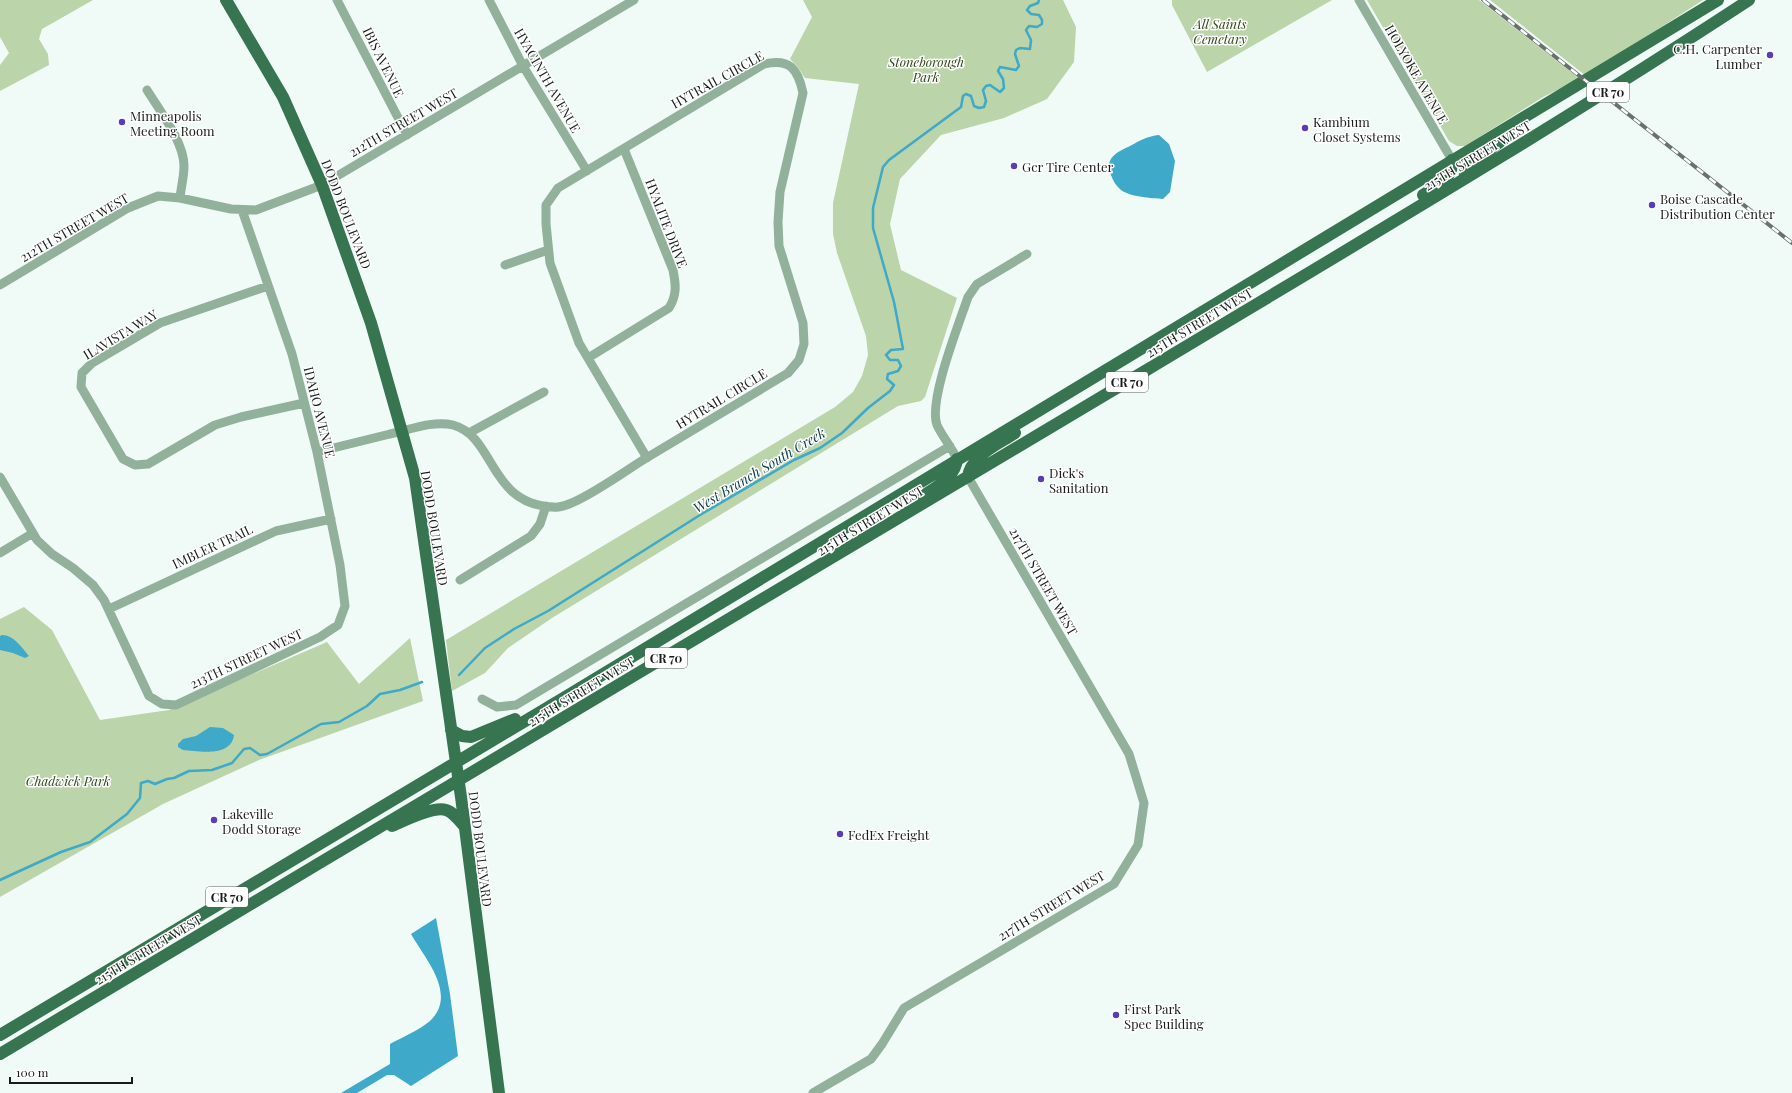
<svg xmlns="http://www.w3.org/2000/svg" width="1792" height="1093" font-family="'Playfair Display',serif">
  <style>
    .green { fill: #bbd4a9 }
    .water { fill: #3ea9c9 }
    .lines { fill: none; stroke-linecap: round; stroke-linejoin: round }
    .stream { stroke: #3ea9c9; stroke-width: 2.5 }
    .minor { stroke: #91b19b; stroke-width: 9 }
    .major { stroke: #36754f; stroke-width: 12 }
    .rail-casing { stroke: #6a706e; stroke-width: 4 }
    .rail { stroke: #fff; stroke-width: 2.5; stroke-dasharray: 8; stroke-linecap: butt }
    .poi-dot { fill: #583db5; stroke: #fff; stroke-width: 1.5 }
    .labels { text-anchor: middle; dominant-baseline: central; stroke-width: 3; stroke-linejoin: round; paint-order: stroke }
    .shield { fill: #fff; stroke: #5d5f5f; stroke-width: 1 }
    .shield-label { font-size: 12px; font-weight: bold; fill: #181b1a }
    .park-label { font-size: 13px; font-style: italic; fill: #2e4817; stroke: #fff }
    .poi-label { font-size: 13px; fill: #181b1a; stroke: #fff; text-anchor: start }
    .street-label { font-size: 13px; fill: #181b1a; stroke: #fff }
    .water-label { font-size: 14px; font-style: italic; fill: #0b3b49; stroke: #fff }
  </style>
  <rect width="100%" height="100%" fill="#f0fbf8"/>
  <path class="green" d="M0 0H93L42 29 39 39 48 54 49 65 0 91V65L9 53 0 37Z
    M803 0H1063L1076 27 1074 62 1047 99 1004 118 941 135 900 179 890 224 901 270 957 298 925 397 921 401 898 406 552 618 508 648 485 673 452 691 446 640 835 407 853 392 862 376 868 355 866 336 837 253 833 234V203L859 84 805 78 797 66 790 59 812 17Z
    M1172 0H1332L1207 72 1172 5Z
    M1367 0H1479L1580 79 1543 97 1465 146H1457L1449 141Z
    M1490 0H1703L1586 76Z
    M24 607 52 630 100 720 169 710 327 642 359 684 410 638 423 701 259 760 163 804 0 897V619Z"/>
  <path class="water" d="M1159 135 1169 144 1175 161 1170 192 1163 199C1152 198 1130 197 1121 190 1116 186 1113 181 1111 175 1104 158 1117 152 1130 146 1139 141 1148 136 1159 135Z
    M2 635C14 635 22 648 29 656L25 658 13 653 0 650V636Z
    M210 727 223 728 234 735C231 758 198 751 183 750L178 747V744L183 739 196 736Z
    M436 918 450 994 458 1056 411 1086 394 1075H387L357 1093H341L390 1064V1044C403 1037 419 1030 430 1021 458 994 425 959 411 934Z"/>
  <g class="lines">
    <path class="stream" d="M459 675 485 648 514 629 548 611 700 515 794 460 820 448 842 433 868 408 890 391 894 385 887 379 888 374 898 371 901 366 898 360H890L886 355 891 350 903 349 894 302 873 228V208L883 167 889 160 961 107 963 96 966 94 971 96 974 106 979 108 984 107 986 101 983 90 986 86 990 85 1000 92 1004 88 1003 79 998 71 1000 67 1016 70 1019 66 1015 54 1016 50 1020 48 1030 49 1031 40 1026 30 1029 26 1037 27 1042 24V20L1039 15 1031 14 1027 10 1030 6 1038 3 1039 0
      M0 880 61 852 90 842 127 814 140 798 141 783 148 781 155 784 167 779 174 778 189 771 212 770 232 763 244 749 250 748 260 755 267 754 321 724 339 722 367 706 380 694 400 690 422 682"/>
    <path class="minor" d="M337 0 407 135
      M489 0 523 66 587 171
      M1359 0 1452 160
      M147 90C160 111 184 142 184 166 184 177 181 187 180 198
      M505 265 548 250
      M0 285 128 208 158 196 180 198 231 209 256 210 322 185 634 0
      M268 286 160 323 92 363 82 373 81 387 123 459 135 465 148 464 215 425 241 417 304 403
      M588 358 669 308C677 295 676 285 673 270L624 149
      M469 433 544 392
      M317 452C341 446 366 440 390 434 409 430 433 420 453 425 496 437 488 504 553 507 559 508 570 504 576 501 599 490 621 474 643 460 692 431 740 402 788 373L799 360 804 344 803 323 779 246 778 222 780 192 803 93C798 69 790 58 764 64L558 188 546 205V224L550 263 579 343 647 458
      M957 459C952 448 942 436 937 425 928 401 959 324 968 297L977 284 1027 254
      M0 477 37 540 52 554 73 568 93 585 104 600 149 696 162 704 176 705 320 637 338 625 345 606 340 565 317 452 292 354 242 210
      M0 553 33 533
      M460 580 531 536 540 524 546 506
      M109 609 276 531 331 519
      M482 699 497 707 516 705 950 446
      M813 1093 871 1059 882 1044 904 1008 1114 884 1138 845 1144 803 1129 754 968 477"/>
    <path class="major" d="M226 0 283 97 322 185 371 323 415 478 461 797 499 1093
      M1464 179 1467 167 1509 135
      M1423 195C1436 186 1455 177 1452 160
      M968 477C970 456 999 444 1015 433
      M923 496C936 487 956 477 957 459
      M451 730 462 736 471 737 515 719
      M392 826C404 821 433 806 446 810 453 812 459 820 464 826
      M0 1035 567 696 1718 0
      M0 1054C381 825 765 600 1145 371 1348 249 1551 130 1749 0"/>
    <defs>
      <path id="rail" d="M1483 0 1792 243"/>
    </defs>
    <use href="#rail" class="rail-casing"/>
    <use href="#rail" class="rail"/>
  </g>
  <g class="poi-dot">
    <circle cx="1770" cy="55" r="4"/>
    <circle cx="122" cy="122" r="4"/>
    <circle cx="1305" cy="128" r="4"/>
    <circle cx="1014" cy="166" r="4"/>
    <circle cx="1652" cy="205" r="4"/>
    <circle cx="1041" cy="479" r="4"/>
    <circle cx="214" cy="820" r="4"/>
    <circle cx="840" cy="834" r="4"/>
    <circle cx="1116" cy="1015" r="4"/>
  </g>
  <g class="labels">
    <g class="shield">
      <rect x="1587" y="82" width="42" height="20" rx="3"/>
      <rect x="1106" y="372" width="42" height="20" rx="3"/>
      <rect x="645" y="648" width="42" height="20" rx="3"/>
      <rect x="206" y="887" width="42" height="20" rx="3"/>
    </g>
    <g class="shield-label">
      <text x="1608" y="92">CR 70</text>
      <text x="1127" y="382">CR 70</text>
      <text x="666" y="658">CR 70</text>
      <text x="227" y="897">CR 70</text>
    </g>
    <g class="park-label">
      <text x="1220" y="23">All Saints<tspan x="1220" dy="15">Cemetary</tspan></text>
      <text x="926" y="61">Stoneborough<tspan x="926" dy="15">Park</tspan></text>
      <text x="68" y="780">Chadwick Park</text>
    </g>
    <g class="poi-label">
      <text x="1762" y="48" text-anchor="end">C.H. Carpenter<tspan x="1762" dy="15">Lumber</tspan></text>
      <text x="130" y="115">Minneapolis<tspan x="130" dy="15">Meeting Room</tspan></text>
      <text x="1313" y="121">Kambium<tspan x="1313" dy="15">Closet Systems</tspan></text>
      <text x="1022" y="166">Gcr Tire Center</text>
      <text x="1660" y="198">Boise Cascade<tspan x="1660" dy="15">Distribution Center</tspan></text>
      <text x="1049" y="472">Dick's<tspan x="1049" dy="15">Sanitation</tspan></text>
      <text x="222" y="813">Lakeville<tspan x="222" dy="15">Dodd Storage</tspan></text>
      <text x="848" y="834">FedEx Freight</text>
      <text x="1124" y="1008">First Park<tspan x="1124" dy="15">Spec Building</tspan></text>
    </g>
    <g class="street-label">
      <text transform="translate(384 62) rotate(64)">IBIS AVENUE</text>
      <text transform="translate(1417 74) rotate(60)">HOLYOKE AVENUE</text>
      <text transform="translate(717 79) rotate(-29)">HYTRAIL CIRCLE</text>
      <text transform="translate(548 80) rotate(60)">HYACINTH AVENUE</text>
      <text transform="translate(403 122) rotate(-30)">212TH STREET WEST</text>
      <text transform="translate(1477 155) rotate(-31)">215TH STREET WEST</text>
      <text transform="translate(347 214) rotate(69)">DODD BOULEVARD</text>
      <text transform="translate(667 223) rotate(69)">HYALITE DRIVE</text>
      <text transform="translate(74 227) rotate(-30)">212TH STREET WEST</text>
      <text transform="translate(1199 322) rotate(-31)">215TH STREET WEST</text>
      <text transform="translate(120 334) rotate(-31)">ILAVISTA WAY</text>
      <text transform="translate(721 398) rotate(-31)">HYTRAIL CIRCLE</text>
      <text transform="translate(320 412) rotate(76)">IDAHO AVENUE</text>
      <text transform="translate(870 520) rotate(-31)">215TH STREET WEST</text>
      <text transform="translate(435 528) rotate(81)">DODD BOULEVARD</text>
      <text transform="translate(212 546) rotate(-25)">IMBLER TRAIL</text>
      <text transform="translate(1044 581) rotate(60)">217TH STREET WEST</text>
      <text transform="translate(246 658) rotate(-25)">213TH STREET WEST</text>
      <text transform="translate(581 691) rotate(-31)">215TH STREET WEST</text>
      <text transform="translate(481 849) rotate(83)">DODD BOULEVARD</text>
      <text transform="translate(1051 905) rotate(-31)">217TH STREET WEST</text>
      <text transform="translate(148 949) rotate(-31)">215TH STREET WEST</text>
    </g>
    <g class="water-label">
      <text transform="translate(759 470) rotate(-31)">West Branch South Creek</text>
    </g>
  </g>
  <path d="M10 1077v6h122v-6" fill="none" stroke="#181b1a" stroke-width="2"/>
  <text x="16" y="1077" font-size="12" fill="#181b1a" stroke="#ffffff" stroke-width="3" paint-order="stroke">100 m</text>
</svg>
